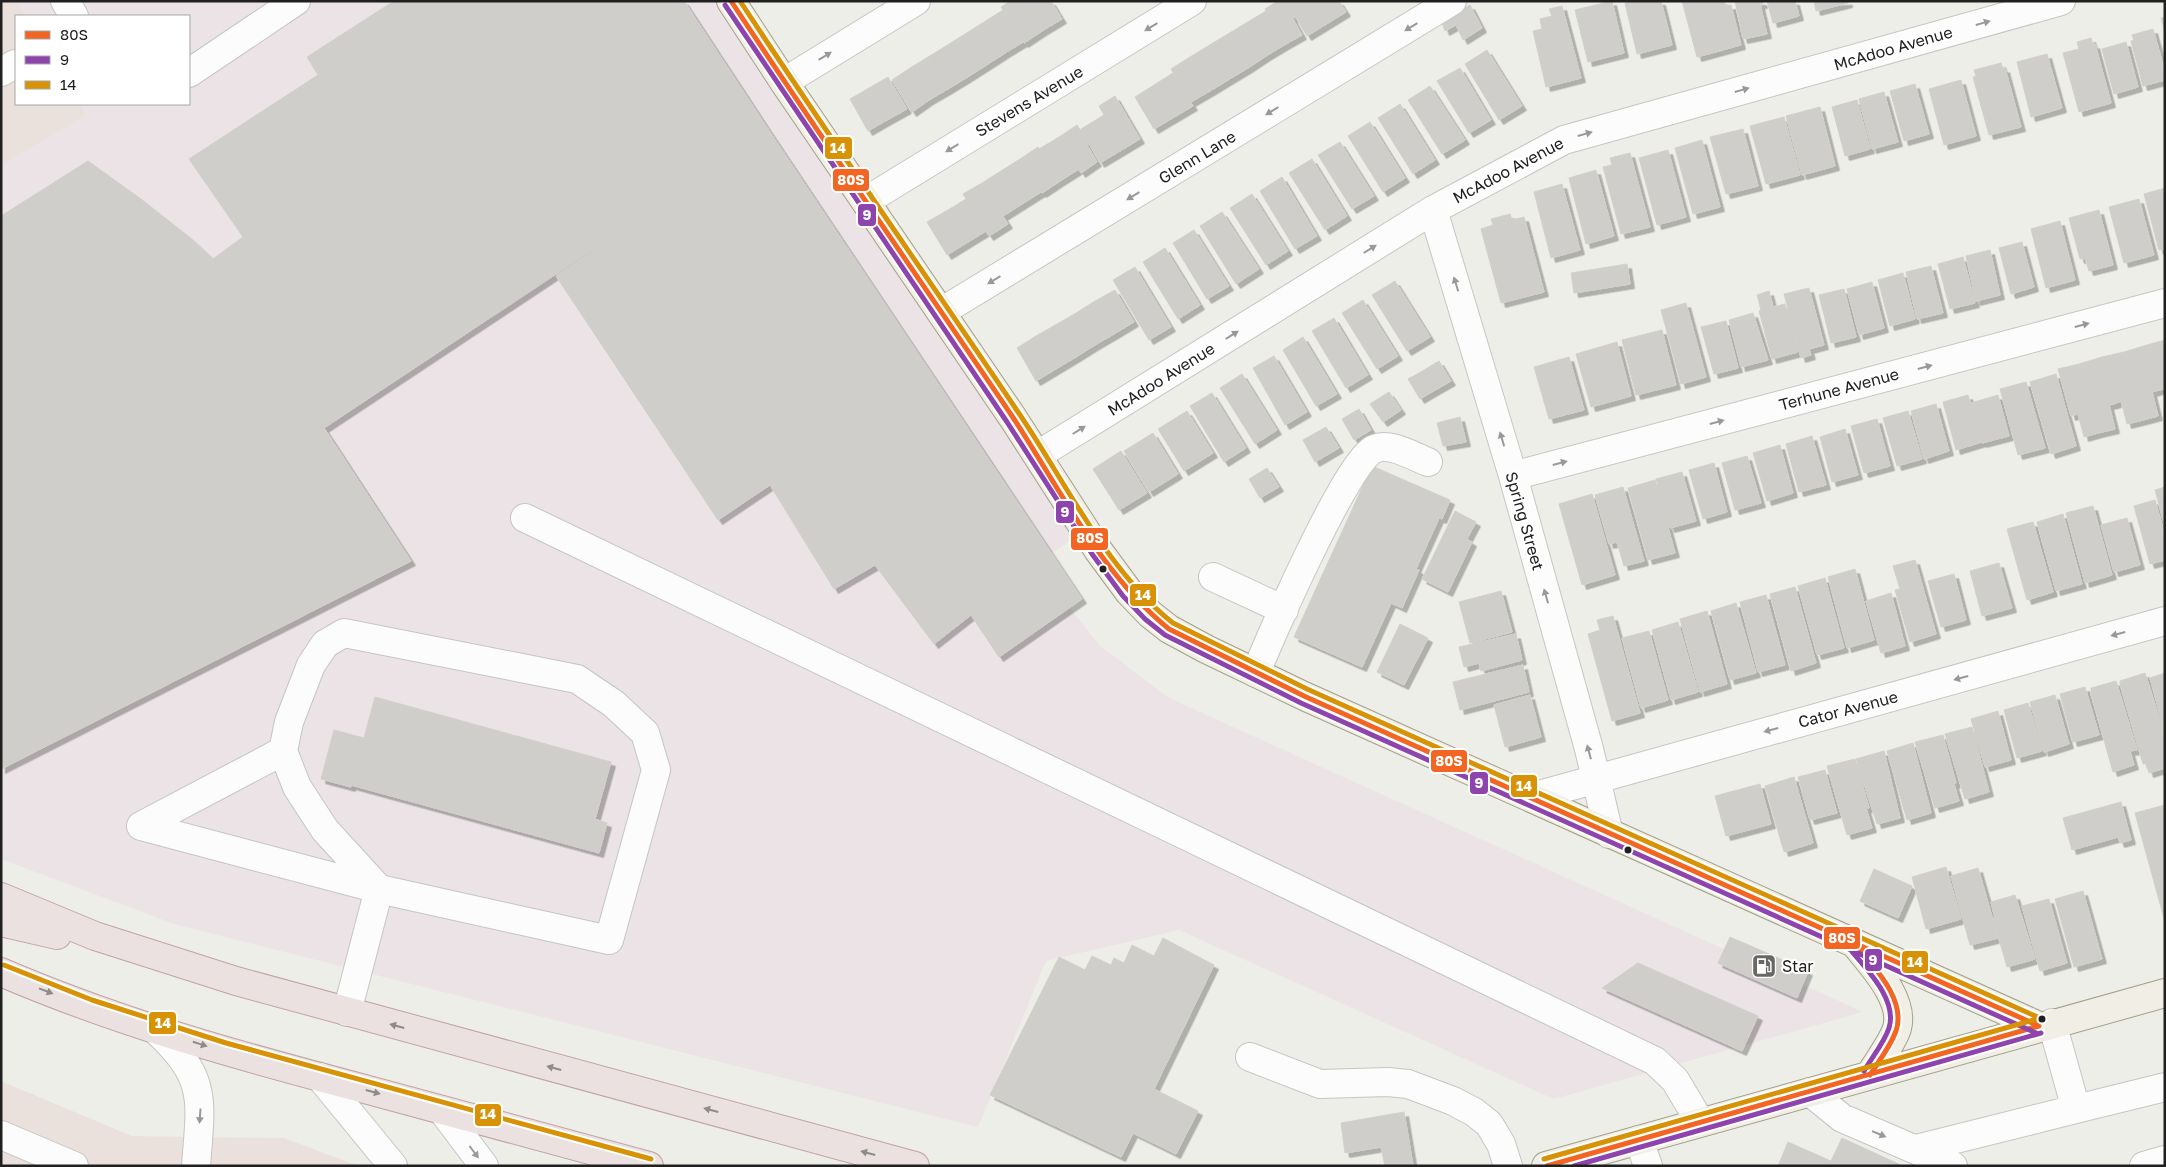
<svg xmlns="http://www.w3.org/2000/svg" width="2166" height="1167" font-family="'Golos Text',sans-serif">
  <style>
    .commercial { fill: #ebe1dc }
    .industrial { fill: #ebe3e6 }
    .building { fill: #cfceca; stroke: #d1d0ca; filter: url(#shadow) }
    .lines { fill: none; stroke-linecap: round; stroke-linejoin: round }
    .minor-casing { stroke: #c5c5c3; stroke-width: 30 }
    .major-casing { stroke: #a3a087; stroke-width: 30 }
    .highway-casing { stroke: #c1a3a5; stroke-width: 30 }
    .minor { stroke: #fcfcfc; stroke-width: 28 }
    .major { stroke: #f1eee6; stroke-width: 28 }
    .highway { stroke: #ebe1e0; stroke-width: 28 }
    .bus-1-casing { stroke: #fff; stroke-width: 9 }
    .bus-2-casing { stroke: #fff; stroke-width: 9 }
    .bus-3-casing { stroke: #fff; stroke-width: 9 }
    .bus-1 { stroke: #f26522; stroke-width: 5 }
    .bus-2 { stroke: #8e44ad; stroke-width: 5 }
    .bus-3 { stroke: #d79205; stroke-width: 5 }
    .oneway { fill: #999 }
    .oneway2 { fill: #908a8a }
    .bus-dot { fill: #202020; stroke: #fff; stroke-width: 2 }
    .labels { text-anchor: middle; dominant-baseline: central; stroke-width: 4; stroke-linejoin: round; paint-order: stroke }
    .street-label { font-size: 16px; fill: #202020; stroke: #fff }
    .poi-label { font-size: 16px; fill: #202020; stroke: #fff; text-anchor: start }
    .line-badge { stroke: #fff; stroke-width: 2 }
    .badge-label { font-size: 14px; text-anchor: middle; font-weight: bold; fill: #fff }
  </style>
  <defs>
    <filter id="shadow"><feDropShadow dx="4.5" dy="4.5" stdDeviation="0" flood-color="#0004"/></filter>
  </defs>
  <rect width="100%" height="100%" fill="#eeeee9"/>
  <path class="commercial" d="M1 1H17L27 16H16V104H80L87 115 1 166Z
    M1 1081 132 1136 284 1138 359 1166H1Z"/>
  <path class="industrial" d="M17 1H715L1075 537 1036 564 1099 645 1169 698 1863 1012 1554 1099 1179 930 1046 961 978 1127 174 924 1 859V166L87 115 80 104H189V16H27Z"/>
  <path class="building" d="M394 1H684L770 132 324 428 411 561 1 769V216L88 161 141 199 193 240 213 259 243 237 189 159 318 75 307 57Z
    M1010 1H1024L1042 31 1024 43 1001 7Z
    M1024 1H1051L1062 19 1042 31Z
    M1278 1H1286L1295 17 1293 19 1302 35 1286 44 1265 9Z
    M1290 1H1339L1346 12 1307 36 1287 3Z
    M1612 1 1624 53 1588 62 1575 10Z
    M1632 1H1661L1672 45 1637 54 1625 3Z
    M1682 1H1724L1726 6 1731 5 1741 45 1697 57Z
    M1735 1H1762L1763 4H1760L1767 34 1743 39Z
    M1767 1H1795L1799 16 1773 23Z
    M1814 1H1848V3L1816 11Z
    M1470 5 1482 28 1463 40 1456 25 1445 31 1441 20Z
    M1562 6 1581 78 1546 87 1533 31 1542 29 1540 19 1552 16 1549 9Z
    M1003 10 1023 42 1005 53 984 22Z
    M1266 11 1286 44 1266 56 1246 23Z
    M2165 17V33L2161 18Z
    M984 22 1005 53 985 66 965 34Z
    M1246 23 1266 56 1248 68 1228 34Z
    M2153 29 2165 72V80L2143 86 2131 41 2134 40 2132 35Z
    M965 34 985 66 966 78 946 46Z
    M1228 34 1248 68 1228 80 1208 46Z
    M2091 38 2093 45 2095 44 2111 103 2079 112 2063 53 2079 49 2077 42Z
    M2126 42 2138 87 2114 94 2102 49Z
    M946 46 966 78 948 89 928 57Z
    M1208 46 1228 80 1210 91 1190 57Z
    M1487 50 1522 106 1499 120 1465 64Z
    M2047 54 2062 108 2031 117 2017 62Z
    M928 57 948 89 929 100 910 68Z
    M1190 57 1210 91 1191 102 1171 69Z
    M2001 63 2003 69 2005 68 2021 127 1989 135 1973 77 1976 76 1974 70Z
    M910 68 929 100 912 112 892 80Z
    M1460 68 1491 120 1469 133 1437 81Z
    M1173 73 1193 106 1154 129 1135 97Z
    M888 77 907 109 887 120 869 88Z
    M1961 80 1976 136 1944 145 1929 89Z
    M1915 84 1929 134 1904 141 1890 91Z
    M1430 86 1465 140 1442 154 1408 100Z
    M869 88 887 120 868 131 850 99Z
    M1884 92 1898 142 1872 149 1859 99Z
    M1115 96 1140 139 1100 163 1081 129 1104 115 1099 106Z
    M1857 100 1870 149 1845 156 1832 107Z
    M1400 104 1435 160 1413 174 1378 118Z
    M1820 107 1835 166 1802 175 1786 116Z
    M1784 117 1800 175 1766 184 1750 126Z
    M1370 122 1405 178 1383 192 1348 136Z
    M1077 125 1089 144 1087 145 1097 162 1081 173 1059 137Z
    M1743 129 1758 186 1726 194 1710 137Z
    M770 132 1082 599 999 657 971 615 934 644 875 565 834 589 770 485 718 520 556 276Z
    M1059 137 1079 169 1060 181 1039 149Z
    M1702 140 1720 207 1693 214 1675 148Z
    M1340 142 1374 196 1352 209 1318 155Z
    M1038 147 1060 181 1042 193 1020 159Z
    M1668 150 1686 217 1657 225 1639 158Z
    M1630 153 1650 227 1621 234 1603 167 1612 165 1610 158Z
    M1020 159 1041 192 1022 204 1001 171Z
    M1312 159 1347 216 1325 230 1289 173Z
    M1596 170 1614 236 1586 244 1569 178Z
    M1001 171 1022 204 1003 216 982 183Z
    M1282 177 1317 236 1295 249 1260 191Z
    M982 183 1008 224 989 236 963 194Z
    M1562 184 1580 250 1551 258 1534 192Z
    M2165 188V249L2159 250 2144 194Z
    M1252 194 1288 251 1266 265 1230 208Z
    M966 199 986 231 968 242 948 210Z
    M2139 199 2154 255 2124 263 2109 207Z
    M948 210 968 242 947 255 927 222Z
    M2099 210 2113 265 2089 271 2085 258 2080 259 2069 218Z
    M1222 212 1259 269 1236 284 1200 226Z
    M1510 214 1512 220 1524 217 1544 292 1501 303 1481 229 1493 225 1491 219Z
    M2060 221 2075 280 2046 288 2031 229Z
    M1194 230 1229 286 1207 299 1173 243Z
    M2022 242 2034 287 2011 294 1999 248Z
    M1165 248 1200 305 1178 319 1143 262Z
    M1990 250 2000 295 1976 301 1966 256Z
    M1963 257 1975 303 1950 309 1938 264Z
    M1627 264 1630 284 1574 293 1571 273Z
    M1931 266 1943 313 1917 319 1906 272Z
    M1135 267 1171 327 1149 340 1113 280Z
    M1903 273 1915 319 1890 326 1878 280Z
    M1395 281 1430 337 1407 351 1372 295Z
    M1872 282 1884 328 1859 335 1847 289Z
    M1809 288 1824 345 1809 349 1811 355 1801 358 1784 294Z
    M1844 289 1856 337 1831 343 1819 295Z
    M1115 290 1134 322 1114 334 1095 301Z
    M1769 291 1773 307 1785 304 1798 352 1772 359 1759 311 1761 310 1757 295Z
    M1363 300 1398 356 1377 369 1342 313Z
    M1095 301 1114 334 1095 345 1076 313Z
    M1686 303 1706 377 1681 384 1661 310Z
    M1076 313 1095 345 1076 357 1057 324Z
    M1753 313 1768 360 1741 367 1729 320Z
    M1334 318 1368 375 1346 388 1312 331Z
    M1726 321 1738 368 1714 374 1701 327Z
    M1057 324 1076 357 1056 369 1036 336Z
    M1662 330 1676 385 1636 395 1622 340Z
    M1036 336 1056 369 1036 381 1017 348Z
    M1303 337 1337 394 1316 406 1283 350Z
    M2165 340V389L2159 390 2147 345Z
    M1617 342 1631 396 1591 407 1576 354Z
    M2147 345 2159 390 2152 392 2158 416 2143 420 2124 352Z
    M2124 352 2143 420 2127 424 2121 401 2114 404 2102 357Z
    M1274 356 1307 412 1285 425 1253 368Z
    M1569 357 1584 410 1549 419 1534 367Z
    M2102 357 2114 404 2109 405 2115 429 2098 433 2079 364Z
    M1439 361 1451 381 1430 393 1419 373Z
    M2079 364 2098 433 2084 437 2078 414 2071 416 2058 369Z
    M1419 373 1430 393 1420 399 1408 379Z
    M1242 374 1277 430 1255 444 1220 388Z
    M2056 374 2076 446 2051 454 2030 382Z
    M2026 382 2045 448 2018 455 2000 389Z
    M1389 392 1401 410 1383 422 1370 404Z
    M1212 393 1246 448 1224 462 1190 406Z
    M1968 395 1982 442 1956 450 1943 402Z
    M1998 395 2009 436 1982 443 1971 403Z
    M1936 404 1949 451 1924 459 1911 411Z
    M1359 409 1371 430 1354 440 1342 419Z
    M1187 411 1213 453 1184 471 1158 429Z
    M1908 411 1922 459 1897 466 1883 418Z
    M1460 417 1466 442 1443 446 1437 423Z
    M1877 419 1890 466 1864 473 1851 426Z
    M1326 427 1339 448 1315 462 1303 440Z
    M1845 429 1858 475 1832 482 1820 437Z
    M1153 433 1178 474 1149 492 1124 451Z
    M1812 436 1826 485 1799 492 1786 444Z
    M1780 445 1793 493 1767 501 1753 453Z
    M1121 451 1147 493 1119 510 1093 469Z
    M1747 456 1761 503 1735 510 1722 463Z
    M1714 463 1727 512 1703 519 1689 470Z
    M1372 466 1450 500 1442 519 1439 518 1416 569 1419 570 1402 608 1391 603 1362 667 1294 637Z
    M1267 468 1279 487 1260 498 1249 479Z
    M1682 472 1696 521 1670 528 1656 479Z
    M1655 480 1675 553 1648 560 1628 488Z
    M1623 487 1644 561 1624 566 1617 542 1609 544 1595 495Z
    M2165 487V527L2155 490Z
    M1592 494 1615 575 1582 585 1559 504Z
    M2155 500 2165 536V560L2150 564 2134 506Z
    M2093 506 2112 575 2085 583 2066 513Z
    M1455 511 1476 522 1467 539 1472 542 1448 592 1422 579Z
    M2063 514 2082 584 2056 591 2037 522Z
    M2127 518 2140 565 2114 572 2101 525Z
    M2033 522 2053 592 2027 600 2007 529Z
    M1915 560 1936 634 1910 642 1895 590 1900 589 1893 566Z
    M1999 563 2012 608 1982 616 1970 571Z
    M1855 569 1874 640 1847 648 1828 577Z
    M1954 574 1966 620 1941 627 1928 581Z
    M1825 578 1844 648 1817 655 1798 586Z
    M1795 587 1816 663 1791 671 1770 594Z
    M1501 591 1512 632 1470 643 1459 602Z
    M1891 593 1905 646 1881 653 1866 601Z
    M1766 595 1785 665 1758 672 1740 602Z
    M1736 603 1756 673 1730 680 1711 611Z
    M1707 611 1727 684 1700 692 1680 619Z
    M1613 616 1640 713 1612 721 1588 634 1600 630 1597 620Z
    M1678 622 1698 692 1671 700 1652 630Z
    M1400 624 1428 638 1404 685 1377 672Z
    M1649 631 1668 700 1641 708 1622 638Z
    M1516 634 1522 660 1481 671 1479 663 1464 667 1459 647Z
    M1523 665 1529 692 1460 710 1453 682Z
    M2145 673 2165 736V768L2149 773 2146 763 2143 764 2120 684V681Z
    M2165 673V732L2150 678Z
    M2116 681 2137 750 2130 751 2134 765 2113 772 2091 694V688Z
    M2085 687 2099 735 2073 742 2060 694Z
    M1530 695 1541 737 1505 747 1494 705Z
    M2055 695 2069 744 2044 752 2030 702Z
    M375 697 611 762 595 819 607 823 599 853 351 785V787L321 779 334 730 364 738Z
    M2028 703 2042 751 2017 758 2004 710Z
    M1998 711 2011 760 1985 767 1971 719Z
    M1972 727 1989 792 1965 799 1945 734Z
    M1943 735 1956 783 1954 784 1959 801 1935 808 1915 742Z
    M1913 743 1931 813 1907 820 1887 751Z
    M1884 751 1900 818 1877 824 1856 759Z
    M1855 759 1869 808H1866L1872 828 1847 835 1827 766Z
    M1825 770 1837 813 1810 820 1798 777Z
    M1794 777 1813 843 1784 852 1765 786Z
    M1760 784 1771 824 1726 836 1715 796Z
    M2121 802 2131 840 2120 843 2118 837 2072 850 2063 818Z
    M2165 805V922L2135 813Z
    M1946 867 1961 919 1926 929 1912 877Z
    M1978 868 1998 938 1970 945 1951 876Z
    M1874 869 1912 886 1898 918 1860 901Z
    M2083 891 2102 959 2074 967 2055 899Z
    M2015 895 2035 959 2007 967 1993 918H1995L1991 902Z
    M2049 899 2067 963 2040 971 2022 906Z
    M1730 937 1808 971 1797 998 1718 963Z
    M1163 938 1214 965 1154 1089 1198 1111 1176 1154 1133 1133 1121 1157 990 1095 1059 957 1085 970 1092 956 1111 965 1114 958 1124 963 1132 945 1154 956Z
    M1638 963 1758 1016 1742 1051 1602 988Z
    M1404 1112 1413 1166H1385L1381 1147 1345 1153 1341 1123Z
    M1842 1138 1903 1166H1778L1788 1142 1831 1161Z"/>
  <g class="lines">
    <defs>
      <path id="minor" d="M65 1 74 16
        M1 72 15 64
        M189 73 296 1
        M784 82 916 1
        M866 201 1192 1
        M1433 210 1513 476 1589 749 1609 834
        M941 312 1452 1
        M1038 455 1433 210 1564 140 2061 1
        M1513 476 2165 303
        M525 518 1655 1061 1675 1080 1700 1122
        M1213 577 1284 610
        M1256 673C1269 639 1348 459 1374 449 1391 442 1412 456 1428 462
        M1532 797 2165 621
        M141 826 379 889 609 940 656 770 645 733 614 704 577 679 344 633 325 644 311 665 289 722 283 751 297 787 325 830 379 889 347 1012
        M141 826 283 751
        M156 1030C208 1079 201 1099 196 1166
        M1250 1057 1320 1084 1388 1082 1408 1084 1453 1101 1474 1112 1489 1124 1501 1144 1508 1166
        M320 1077 393 1166
        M1810 1092 1842 1118 1953 1166
        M2076 1109 2165 1087
        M442 1110 484 1166
        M1 1135 74 1166
        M1639 1140 1648 1166
        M1916 1149 2076 1109 2052 1023
        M2144 1166 2165 1160"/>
      <path id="major" d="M731 1 784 82 1013 418 1098 550 1129 592 1150 614 1169 629 1206 649 1304 696 2039 1026
        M1856 945C1872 965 1905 1000 1897 1028 1894 1040 1877 1063 1870 1075
        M1546 1166 2165 993"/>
      <path id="highway" d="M1 897 95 936 236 981 915 1166
        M1 922 57 935
        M1 972C117 1022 239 1056 361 1088 457 1114 553 1140 649 1166"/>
    </defs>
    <use href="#minor" class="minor-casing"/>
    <use href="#major" class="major-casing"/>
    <use href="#highway" class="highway-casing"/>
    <use href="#minor" class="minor"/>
    <use href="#major" class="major"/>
    <use href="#highway" class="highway"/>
    <defs>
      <path id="bus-1" d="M731 1C823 141 919 278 1012 416 1059 487 1102 576 1169 629L1304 696 2039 1026
        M1848 939 1854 942C1872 965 1907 999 1896 1031 1890 1047 1879 1061 1870 1075
        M1547 1166 2039 1026"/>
      <path id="bus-2" d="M725 5 1007 422 1092 554 1123 596 1145 619 1165 635 1301 703 2036 1033
        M1845 946 1849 948C1865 968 1898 999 1889 1028 1884 1043 1872 1057 1864 1071
        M1574 1166 2041 1033"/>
      <path id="bus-3" d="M740 1C831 140 926 275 1018 412 1065 481 1107 571 1173 623L1307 689 2042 1019
        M4 965 92 1000 226 1043 651 1159
        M1544 1159 2037 1019"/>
    </defs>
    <use href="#bus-1" class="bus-1-casing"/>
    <use href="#bus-2" class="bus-2-casing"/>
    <use href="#bus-3" class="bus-3-casing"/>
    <use href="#bus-1" class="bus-1"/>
    <use href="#bus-2" class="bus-2"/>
    <use href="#bus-3" class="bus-3"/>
  </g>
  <defs><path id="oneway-solid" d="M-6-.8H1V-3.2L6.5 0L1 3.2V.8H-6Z" transform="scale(1.25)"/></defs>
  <g class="oneway">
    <use href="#oneway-solid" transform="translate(1983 23) rotate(-16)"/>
    <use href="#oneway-solid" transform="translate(1151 27) rotate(149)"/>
    <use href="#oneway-solid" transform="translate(1411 27) rotate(149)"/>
    <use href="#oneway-solid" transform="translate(825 56) rotate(-31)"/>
    <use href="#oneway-solid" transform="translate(1742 90) rotate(-16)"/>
    <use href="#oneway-solid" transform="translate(1272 111) rotate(149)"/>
    <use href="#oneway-solid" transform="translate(1585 134) rotate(-16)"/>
    <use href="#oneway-solid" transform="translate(952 148) rotate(149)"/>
    <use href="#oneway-solid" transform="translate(1133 196) rotate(149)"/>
    <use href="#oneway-solid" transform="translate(1370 249) rotate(-32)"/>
    <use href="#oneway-solid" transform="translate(994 280) rotate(149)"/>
    <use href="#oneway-solid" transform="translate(1456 284) rotate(-107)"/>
    <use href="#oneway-solid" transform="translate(2082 325) rotate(-15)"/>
    <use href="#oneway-solid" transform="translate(1232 335) rotate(-32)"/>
    <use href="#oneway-solid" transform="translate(1925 367) rotate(-15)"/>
    <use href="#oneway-solid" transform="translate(1717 422) rotate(-15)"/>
    <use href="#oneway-solid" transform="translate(1079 430) rotate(-32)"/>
    <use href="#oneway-solid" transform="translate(1502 439) rotate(-107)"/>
    <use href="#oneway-solid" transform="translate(1560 463) rotate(-15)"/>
    <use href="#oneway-solid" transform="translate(1546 596) rotate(-106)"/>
    <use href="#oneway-solid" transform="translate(2118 634) rotate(165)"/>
    <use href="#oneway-solid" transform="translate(1961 678) rotate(165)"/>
    <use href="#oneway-solid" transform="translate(1771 730) rotate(165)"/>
    <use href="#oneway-solid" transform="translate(1589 752) rotate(-105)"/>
    <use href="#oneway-solid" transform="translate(200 1116) rotate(94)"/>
    <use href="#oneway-solid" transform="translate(1879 1134) rotate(23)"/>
    <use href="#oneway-solid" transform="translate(474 1152) rotate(53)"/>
  </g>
  <g class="oneway2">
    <use href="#oneway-solid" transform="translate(46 991) rotate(21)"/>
    <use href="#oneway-solid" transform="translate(397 1026) rotate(-165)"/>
    <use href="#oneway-solid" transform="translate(200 1044) rotate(17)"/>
    <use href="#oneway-solid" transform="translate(554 1068) rotate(-165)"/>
    <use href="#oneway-solid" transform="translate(373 1092) rotate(15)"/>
    <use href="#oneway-solid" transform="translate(711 1110) rotate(-165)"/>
    <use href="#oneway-solid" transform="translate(868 1153) rotate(-165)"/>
  </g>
  <defs>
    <symbol id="fuel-square" viewBox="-11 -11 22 22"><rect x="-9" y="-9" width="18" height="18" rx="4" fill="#686866" stroke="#fff"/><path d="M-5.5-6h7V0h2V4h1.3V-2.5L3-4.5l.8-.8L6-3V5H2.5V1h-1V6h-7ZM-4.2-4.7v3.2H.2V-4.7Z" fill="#fff"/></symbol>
  </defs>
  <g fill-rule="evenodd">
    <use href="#fuel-square" x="1750" y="952" width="28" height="28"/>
  </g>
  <g class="bus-dot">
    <circle cx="1103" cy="569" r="4.5"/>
    <circle cx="1628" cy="850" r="4.5"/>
    <circle cx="2042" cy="1019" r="4.5"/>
  </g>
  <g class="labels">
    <g class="street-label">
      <text transform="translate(1893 48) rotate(-16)">McAdoo Avenue</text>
      <text transform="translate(1029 101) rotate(-31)">Stevens Avenue</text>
      <text transform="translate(1197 157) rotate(-31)">Glenn Lane</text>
      <text transform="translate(1508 170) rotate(-28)">McAdoo Avenue</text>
      <text transform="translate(1161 379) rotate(-32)">McAdoo Avenue</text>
      <text transform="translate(1839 389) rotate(-15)">Terhune Avenue</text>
      <text transform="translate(1525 521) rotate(74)">Spring Street</text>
      <text transform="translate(1848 709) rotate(-15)">Cator Avenue</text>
    </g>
    <g class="poi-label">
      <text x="1782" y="966">Star</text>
    </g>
  </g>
  <g class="line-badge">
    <rect x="824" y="136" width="29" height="24" rx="5" fill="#d79205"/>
    <rect x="832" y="168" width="38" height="24" rx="5" fill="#f26522"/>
    <rect x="857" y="203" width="20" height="24" rx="5" fill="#8e44ad"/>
    <rect x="1055" y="500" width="20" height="24" rx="5" fill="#8e44ad"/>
    <rect x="1070" y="527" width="39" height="24" rx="5" fill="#f26522"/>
    <rect x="1129" y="583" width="28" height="24" rx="5" fill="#d79205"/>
    <rect x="1430" y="749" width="38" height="24" rx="5" fill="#f26522"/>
    <rect x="1469" y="771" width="20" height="24" rx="5" fill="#8e44ad"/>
    <rect x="1510" y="774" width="28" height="24" rx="5" fill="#d79205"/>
    <rect x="1823" y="926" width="38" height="24" rx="5" fill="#f26522"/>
    <rect x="1864" y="948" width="19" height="24" rx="5" fill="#8e44ad"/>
    <rect x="1901" y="950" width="28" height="24" rx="5" fill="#d79205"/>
    <rect x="148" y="1011" width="29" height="24" rx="5" fill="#d79205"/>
    <rect x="474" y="1103" width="28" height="24" rx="5" fill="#d79205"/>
  </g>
  <g class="badge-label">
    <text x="838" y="153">14</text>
    <text x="851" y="185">80S</text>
    <text x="867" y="220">9</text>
    <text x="1065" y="517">9</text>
    <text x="1090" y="543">80S</text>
    <text x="1143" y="600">14</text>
    <text x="1449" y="766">80S</text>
    <text x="1479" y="788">9</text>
    <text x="1524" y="791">14</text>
    <text x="1842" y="943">80S</text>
    <text x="1873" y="965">9</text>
    <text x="1915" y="967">14</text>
    <text x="163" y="1028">14</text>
    <text x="488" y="1119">14</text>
  </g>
  <rect width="2166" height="1167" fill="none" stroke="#202020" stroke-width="5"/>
  <rect x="15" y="15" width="175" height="90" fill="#ffffff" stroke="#a6a6a6"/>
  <rect x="25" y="31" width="25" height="8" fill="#f26522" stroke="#a6a6a6"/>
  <text x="60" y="40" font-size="15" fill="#202020">80S</text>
  <rect x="25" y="56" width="25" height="8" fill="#8e44ad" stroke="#a6a6a6"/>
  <text x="60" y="65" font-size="15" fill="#202020">9</text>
  <rect x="25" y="81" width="25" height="8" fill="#d79205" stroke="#a6a6a6"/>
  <text x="60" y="90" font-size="15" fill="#202020">14</text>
</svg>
